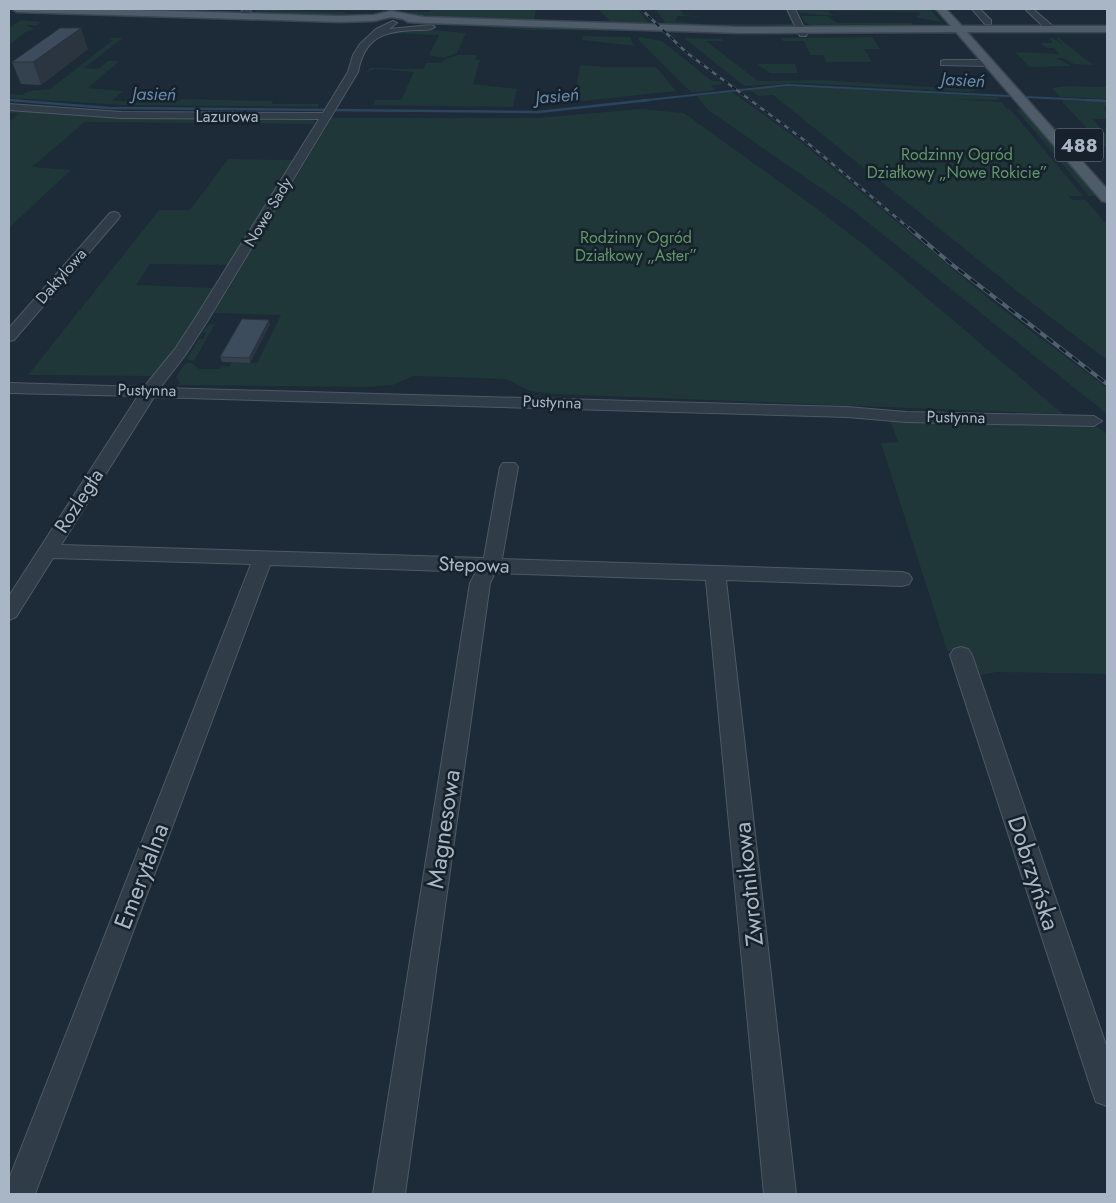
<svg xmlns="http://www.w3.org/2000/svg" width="1116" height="1203" font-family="Jost,sans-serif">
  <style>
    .green { fill: #1f3738 }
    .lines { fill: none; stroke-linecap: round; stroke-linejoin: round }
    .stream-far1 { stroke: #2c455e; stroke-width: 2 }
    .stream { stroke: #2c455e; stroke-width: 2.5 }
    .minor-casing { stroke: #4d5966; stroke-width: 2 }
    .major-casing { stroke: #394551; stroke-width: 3 }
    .minor { fill: #303c47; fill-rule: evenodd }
    .major { fill: #4e5b68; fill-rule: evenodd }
    .rail-far1-casing { stroke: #51606f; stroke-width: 2.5 }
    .rail-casing { stroke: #51606f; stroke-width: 4 }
    .rail-far1 { stroke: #16212b; stroke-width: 2; stroke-dasharray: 5; stroke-linecap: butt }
    .rail { stroke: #16212b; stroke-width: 2.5; stroke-dasharray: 8; stroke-linecap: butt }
    .wall { fill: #34414f }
    .shaded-wall { fill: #2b3540 }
    .building { fill: #3d4c5c; stroke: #2b3540 }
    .labels { text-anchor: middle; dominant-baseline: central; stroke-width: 5; stroke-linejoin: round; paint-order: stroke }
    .far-street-label { font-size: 16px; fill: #a9b6c5; stroke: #16212b }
    .far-park-label { font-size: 16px; fill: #609768; stroke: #16212b }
    .far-water-label { font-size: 18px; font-style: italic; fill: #668aac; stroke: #16212b }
    .shield { fill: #16212b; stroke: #7d8997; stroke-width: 1 }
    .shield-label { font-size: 19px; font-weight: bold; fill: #a9b6c5 }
    .street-label { font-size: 20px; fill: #a9b6c5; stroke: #16212b }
    .near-street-label { font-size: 24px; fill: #a9b6c5; stroke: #16212b }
  </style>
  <rect width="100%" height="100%" fill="#1d2a37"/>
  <path class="green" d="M256 9 340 12H346L343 15 254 12Z
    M432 9H536L534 21H528L427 17 408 12H430Z
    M598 9H638L648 23H578H612Z
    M655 9H680L684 15 706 17 678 16 675 21 701 24H790L792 23 785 9H787L794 23 792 26 666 24Z
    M796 9H930L941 22 918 18 916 16 921 15 918 12 828 11 834 16 800 13Z
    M801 16H827L837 23H911L913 26H812L805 23Z
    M21 20 41 22 37 25H26L34 29 26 32 9 45V28Z
    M477 24 657 29 659 31 528 30 470 26Z
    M421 29 466 33 457 53 443 58 429 55 439 35 387 33Z
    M583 36 630 37 634 46 582 40Z
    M640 37 662 41 712 81H719L723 84 711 86 716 90 692 93 638 39Z
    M872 37 880 49H864L872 62H826L823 55H810L804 41H783L781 38Z
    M110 38H123L84 68 98 69 108 61H119L88 88 123 91 112 101 177 102 181 99 273 101 272 104H319L318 107 122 105 9 98V94L22 95 29 91 50 89 113 40 108 39Z
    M684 38 722 39 723 41H706L758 81 822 80 980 90 969 92 798 83 744 86Z
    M1049 38H1053L1064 45 1056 38H1059L1093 65 1074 64 1063 58H1056L1072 66 1029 67 1015 52 1059 54 1054 48H1046L1041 43H1053Z
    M458 55H477L475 60H480L473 84 517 89 513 107 373 105 375 101 373 100H401L414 72 374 69 367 72 370 68 423 69 426 63H442L445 59Z
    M757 64H795L798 73H770Z
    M580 65 606 67H656L676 91 574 102Z
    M805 86 998 97 1000 100 950 99 1002 102 1006 108 1010 109 1083 196H1069L1073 200H1086L1107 225V360L1037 307 773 95 758 96 748 89Z
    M1067 86 1107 87V99L1060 97 1052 88Z
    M732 92 800 141 989 299 1107 388V414L851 209 708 110 697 96Z
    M1063 100 1107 102V107H1103L1107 113V119H1093L1107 136V146H1104L1063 103Z
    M641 109 684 113 812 205 872 251 1063 414 555 394 530 391 506 379 450 377 413 376 393 385 367 387 177 385 180 383 176 377 184 365 187 363H192L199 369H220L222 366 229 367 231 363H257L281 315 214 313 332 118H536Z
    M1016 109 1023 110 1097 196H1089Z
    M9 110 90 117 315 118 313 124 85 122 32 167 71 170 9 228V122L18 114 9 113Z
    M228 159 295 160 230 265 150 264 136 285 215 288 159 371 152 376 28 375 159 210H190Z
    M210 324H215L194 361 188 360 187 358 199 339H203L206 333 202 332Z
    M889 418 1095 425 1107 434V674L997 672 976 676 953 653 947 650 881 443 898 442Z"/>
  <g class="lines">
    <path class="stream-far1" d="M9 100 24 101
      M638 101 788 85 1107 101"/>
    <path class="stream" d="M9 100 109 108 538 112 649 100
      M1086 100 1107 101"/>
    <defs>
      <path id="minor" d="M244 9H252L244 18H238L237 16Z
        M787 9H795L807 34 806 36H800Z
        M972 9H980L991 20V24H985Z
        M1025 9H1033L1054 27V31H1048Z
        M393 21 397 23 389 29 431 25 435 27C430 31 423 30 417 30 383 31 365 37 358 72L208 320 186 354 160 388 847 407 906 412 1094 416 1102 421 1094 426 906 422 847 417 154 397 61 545 484 558 500 467 503 463H515L518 467 502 559 902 572 909 574 912 579 909 584 902 586 726 580 796 1194H764L706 580 495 573 490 583 405 1194H373L470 583 476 572 270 565 35 1194H9V1179L251 564 53 558 16 617 9 620V596L138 396 9 393V383L144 387 175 349 194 320 319 119 121 118 9 110V104L121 112 323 113 348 72 353 55 360 44 376 29Z
        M944 60H990L994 63 990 66 941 65V61Z
        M114 212 118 213 120 216 118 219 14 340 9 341V328L110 213Z
        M961 647 968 649 972 655 1107 1048V1106L1096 1102 1092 1091 950 655 954 649Z"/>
      <path id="major" d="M12 9H104L340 16 374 15 391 11 424 17 739 27 951 26 936 9H946L962 26H1107V32H967L1107 189V202L1102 201 956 32 739 33 424 23 408 22 403 19 391 17 374 21 340 22 17 12Z"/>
    </defs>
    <use href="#minor" class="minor-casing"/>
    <use href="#major" class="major-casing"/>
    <use href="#minor" class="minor"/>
    <use href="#major" class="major"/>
    <defs>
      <path id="rail-far1" d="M641 9 687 53 804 140 910 229"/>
      <path id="rail" d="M909 228 950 263 1107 384"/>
    </defs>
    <use href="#rail-far1" class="rail-far1-casing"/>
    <use href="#rail" class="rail-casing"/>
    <use href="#rail-far1" class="rail-far1"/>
    <use href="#rail" class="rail"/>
  </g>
  <path class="wall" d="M88 49 41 85 21 84 12 62Z
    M270 324 250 363 222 362 220 357Z"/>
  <path class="shaded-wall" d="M81 28 88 49 41 85 33 62Z
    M269 320 270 324 250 363 249 358Z"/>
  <path class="building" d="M60 28H81L33 62H12Z
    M242 319 269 320 249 358 220 357Z"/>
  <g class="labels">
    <g class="far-street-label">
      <text x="227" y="116">Lazurowa</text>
      <text transform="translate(268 212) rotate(-59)">Nowe Sady</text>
      <text transform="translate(61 276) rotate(-49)">Daktylowa</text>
      <text transform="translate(147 390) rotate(1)">Pustynna</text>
      <text transform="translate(552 402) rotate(2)">Pustynna</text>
      <text transform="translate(956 417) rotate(1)">Pustynna</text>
    </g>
    <g class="far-park-label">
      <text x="957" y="154">Rodzinny Ogród<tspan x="957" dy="18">Działkowy „Nowe Rokicie”</tspan></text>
      <text x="636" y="237">Rodzinny Ogród<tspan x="636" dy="18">Działkowy „Aster”</tspan></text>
    </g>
    <g class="far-water-label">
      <text transform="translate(963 80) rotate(3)">Jasień</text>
      <text transform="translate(154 94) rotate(1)">Jasień</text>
      <text transform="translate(557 96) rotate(-5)">Jasień</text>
    </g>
    <rect class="shield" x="1055" y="128.5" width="48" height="33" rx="4"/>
    <g class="shield-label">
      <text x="1079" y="145">488</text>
    </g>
    <g class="street-label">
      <text transform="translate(79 501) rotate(-57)">Rozległa</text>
      <text transform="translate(474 565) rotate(2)">Stepowa</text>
    </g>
    <g class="near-street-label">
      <text transform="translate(443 829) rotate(-82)">Magnesowa</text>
      <text transform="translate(1034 873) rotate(72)">Dobrzyńska</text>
      <text transform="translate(141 876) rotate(-69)">Emerytalna</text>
      <text transform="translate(748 884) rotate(-96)">Zwrotnikowa</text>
    </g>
  </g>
  <rect width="1116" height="1203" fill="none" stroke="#a9b6c5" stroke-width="20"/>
</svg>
